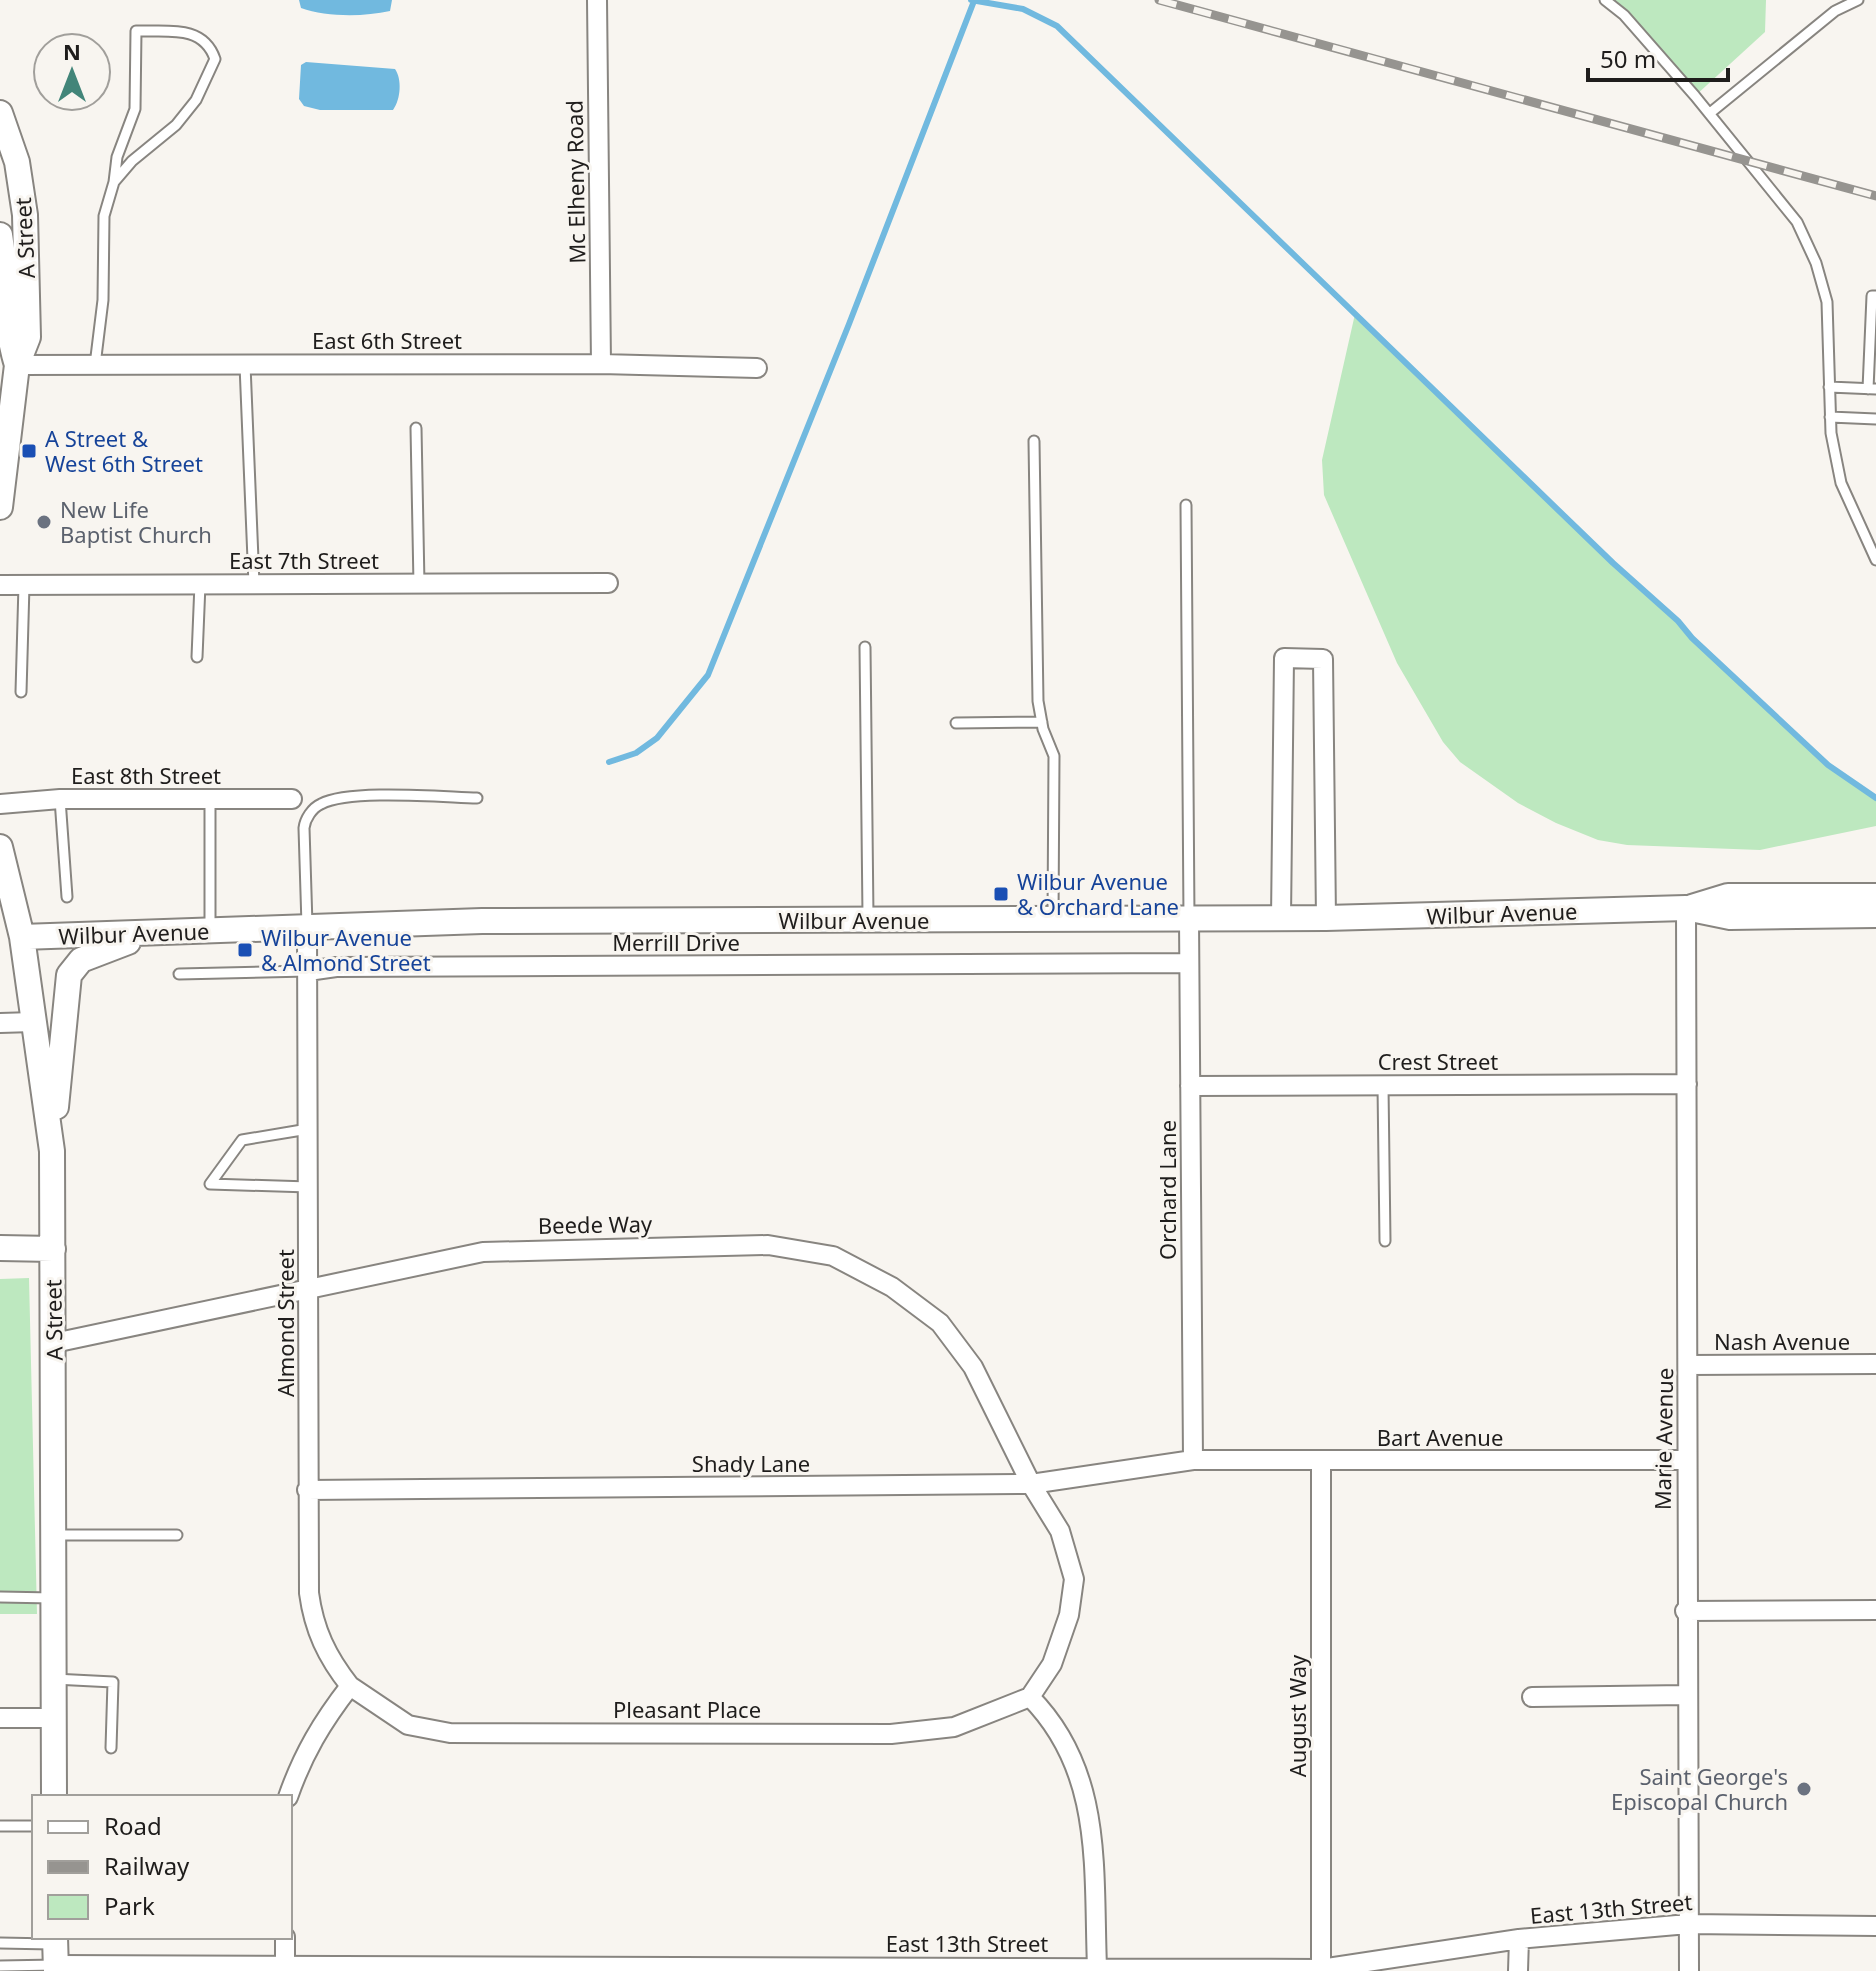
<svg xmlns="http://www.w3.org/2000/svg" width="1876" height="1971" font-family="'Noto Sans',sans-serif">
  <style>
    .green { fill: #bde8bf }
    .water { fill: #71b9df }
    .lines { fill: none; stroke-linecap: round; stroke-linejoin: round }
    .stream { stroke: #71b9df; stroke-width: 6 }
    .lane-casing { stroke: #888580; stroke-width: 13 }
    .street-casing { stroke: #888580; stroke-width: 22 }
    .secondary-casing { stroke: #888580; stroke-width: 28 }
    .lane { stroke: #fff; stroke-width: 9 }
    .street { stroke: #fff; stroke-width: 18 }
    .secondary { stroke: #fff; stroke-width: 24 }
    .rail-casing { stroke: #969490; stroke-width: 9 }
    .rail { stroke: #f8f5f0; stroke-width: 6; stroke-dasharray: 18; stroke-linecap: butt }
    .transit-dot { fill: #1a4fb4; stroke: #f8f5f0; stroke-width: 3 }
    .worship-dot { fill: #6b7280; stroke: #f8f5f0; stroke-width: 3 }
    .labels { text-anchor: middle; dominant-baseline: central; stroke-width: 6; stroke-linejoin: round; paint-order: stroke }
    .street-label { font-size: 22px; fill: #1f1d1c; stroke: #f8f5f0 }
    .transit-label { font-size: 22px; fill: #164399; stroke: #f8f5f0; text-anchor: start }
    .worship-label { font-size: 22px; fill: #5b616d; stroke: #f8f5f0; text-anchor: start }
  </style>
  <rect width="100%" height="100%" fill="#f8f5f0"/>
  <path class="green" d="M1605 0H1766L1765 32 1695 96Z
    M1355 314 1828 765 1876 798V826L1760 850 1627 845 1598 840 1556 823 1518 803 1460 762 1443 742 1397 663 1324 495 1322 460Z
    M29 1278 37 1614H0V1279Z"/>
  <path class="water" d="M299 0H392L390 11C363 17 326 17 301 8Z
    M306 62 395 69C402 79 401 99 393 110H320L304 106 299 99 301 65Z"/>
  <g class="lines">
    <path class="stream" d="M971 0 1023 9 1057 26 1613 563 1678 621 1692 638 1828 765 1876 798
      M609 762 636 753 657 738 708 675 849 324 974 1"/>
    <defs>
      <path id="lane" d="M1605 0 1624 15 1695 96 1797 222 1816 263 1827 302 1831 433 1841 483 1876 560
        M1710 113 1835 11 1858 0
        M95 365 103 300 104 216 114 182 132 161 176 125 196 100 215 59C203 24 167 32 136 31L135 109 117 157 114 182
        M245 365 254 584
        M1829 387 1876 389
        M1868 389 1872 296H1876
        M1830 417 1876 419
        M416 428 419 584
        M1034 441 1038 701 1043 729 1054 756 1053 919
        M1186 505 1189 918
        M865 647 868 916
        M197 657 200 584
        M21 692 24 585
        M956 723 1042 722
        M60 799 67 897
        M210 799V927
        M307 925 304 828C305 819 312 808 321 804 349 789 441 797 477 798
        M179 974 307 971
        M1383 1086 1385 1241
        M308 1129 242 1140 210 1184 309 1187
        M55 1535H177
        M0 1597 53 1598
        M54 1679 113 1682 111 1748
        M0 1826H34
        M0 1943 52 1944
        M0 1966 56 1965"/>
      <path id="street" d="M597 0 601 364
        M17 365 601 364 757 368
        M0 585 608 583
        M0 804 60 799H292
        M1686 908 1689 1971
        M1281 918 1284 658 1323 659 1326 918
        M1189 919 1193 1460
        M308 971 336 967 1189 963
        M0 1023 33 1022
        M1190 1086 1687 1084
        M54 1343 483 1252 768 1245 833 1256 892 1287 940 1323 973 1367 1031 1484 1060 1531 1074 1579 1069 1615 1052 1664 1030 1697C1104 1772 1093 1869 1097 1967
        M1688 1365 1876 1364
        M307 1490 1031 1484 1193 1460H1687
        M1685 1611 1876 1610
        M350 1686 408 1725 450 1733 891 1734 954 1727 1030 1697
        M1532 1697 1686 1695
        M0 1718H53
        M288 1797C303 1754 322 1722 350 1686 327 1657 314 1630 309 1593L307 928
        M285 1937V1967
        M56 1965 1321 1969 1519 1939 1688 1924 1876 1926
        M1321 1971V1461
        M1518 1971 1519 1939"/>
      <path id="secondary" d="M0 113 17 162 25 215 28 337 17 365 0 507
        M0 235C7 279 4 324 17 365
        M0 847 22 937 52 1151 54 1797
        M1692 907 1728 896H1876
        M22 937 482 921 1326 918 1686 908 1730 917 1876 915
        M56 1107 69 975 81 960 128 942
        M0 1248 53 1249
        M55 1937 56 1971"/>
    </defs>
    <use href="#lane" class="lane-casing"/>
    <use href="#street" class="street-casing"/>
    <use href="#secondary" class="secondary-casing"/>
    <use href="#lane" class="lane"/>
    <use href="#street" class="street"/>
    <use href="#secondary" class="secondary"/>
    <defs>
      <path id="rail" d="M1159 0 1876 196"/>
    </defs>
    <use href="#rail" class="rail-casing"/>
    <use href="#rail" class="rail"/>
  </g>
  <g class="transit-dot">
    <rect x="21" y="443" width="16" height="16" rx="4"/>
    <rect x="993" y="886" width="16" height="16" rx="4"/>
    <rect x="237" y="942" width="16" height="16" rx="4"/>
  </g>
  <g class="worship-dot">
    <circle cx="44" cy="522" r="8"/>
    <circle cx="1804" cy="1789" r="8"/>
  </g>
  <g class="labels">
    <g class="street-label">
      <text transform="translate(575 182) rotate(-91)">Mc Elheny Road</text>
      <text transform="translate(24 238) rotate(-93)">A Street</text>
      <text x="387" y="340">East 6th Street</text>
      <text x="304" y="560">East 7th Street</text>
      <text x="146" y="775">East 8th Street</text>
      <text transform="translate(1502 913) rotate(-2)">Wilbur Avenue</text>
      <text x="854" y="920">Wilbur Avenue</text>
      <text transform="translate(134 933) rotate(-2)">Wilbur Avenue</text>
      <text x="676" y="942">Merrill Drive</text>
      <text x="1438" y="1061">Crest Street</text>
      <text transform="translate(1167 1190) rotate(-90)">Orchard Lane</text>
      <text transform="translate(595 1224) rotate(-1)">Beede Way</text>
      <text transform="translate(53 1320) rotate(-91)">A Street</text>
      <text transform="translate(285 1323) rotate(-90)">Almond Street</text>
      <text x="1782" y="1341">Nash Avenue</text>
      <text x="1440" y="1437">Bart Avenue</text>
      <text transform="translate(1663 1439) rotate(-89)">Marie Avenue</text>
      <text x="751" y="1463">Shady Lane</text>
      <text x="687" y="1709">Pleasant Place</text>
      <text transform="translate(1297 1716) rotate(-90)">August Way</text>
      <text transform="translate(1611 1908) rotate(-5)">East 13th Street</text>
      <text x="967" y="1943">East 13th Street</text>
    </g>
    <g class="transit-label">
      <text x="45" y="438">A Street &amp;<tspan x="45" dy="25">West 6th Street</tspan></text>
      <text x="1017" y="881">Wilbur Avenue<tspan x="1017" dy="25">&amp; Orchard Lane</tspan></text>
      <text x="261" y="937">Wilbur Avenue<tspan x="261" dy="25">&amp; Almond Street</tspan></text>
    </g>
    <g class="worship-label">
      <text x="60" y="509">New Life<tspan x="60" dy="25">Baptist Church</tspan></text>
      <text x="1788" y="1776" text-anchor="end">Saint George's<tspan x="1788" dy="25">Episcopal Church</tspan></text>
    </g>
  </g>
  <rect x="32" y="1795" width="260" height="144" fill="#f8f5f0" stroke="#a19f9b" stroke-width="2"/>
  <rect x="48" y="1821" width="40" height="12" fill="#ffffff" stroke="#a19f9b" stroke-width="2"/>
  <text x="104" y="1835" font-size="24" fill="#1f1d1c">Road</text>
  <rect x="48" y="1861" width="40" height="12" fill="#969490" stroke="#a19f9b" stroke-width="2"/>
  <text x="104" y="1875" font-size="24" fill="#1f1d1c">Railway</text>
  <rect x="48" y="1895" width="40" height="24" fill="#bde8bf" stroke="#a19f9b" stroke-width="2"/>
  <text x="104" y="1915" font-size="24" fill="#1f1d1c">Park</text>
  <g transform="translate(72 72)"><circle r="38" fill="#f8f5f0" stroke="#a19f9b" stroke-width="2"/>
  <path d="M0-6L14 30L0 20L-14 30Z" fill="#428579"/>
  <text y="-12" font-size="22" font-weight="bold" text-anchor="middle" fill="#1f1d1c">N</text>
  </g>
  <path d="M1588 68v12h140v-12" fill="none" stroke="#1f1d1c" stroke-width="4"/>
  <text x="1600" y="68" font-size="24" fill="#1f1d1c" stroke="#f8f5f0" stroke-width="6" paint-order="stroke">50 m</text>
</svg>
